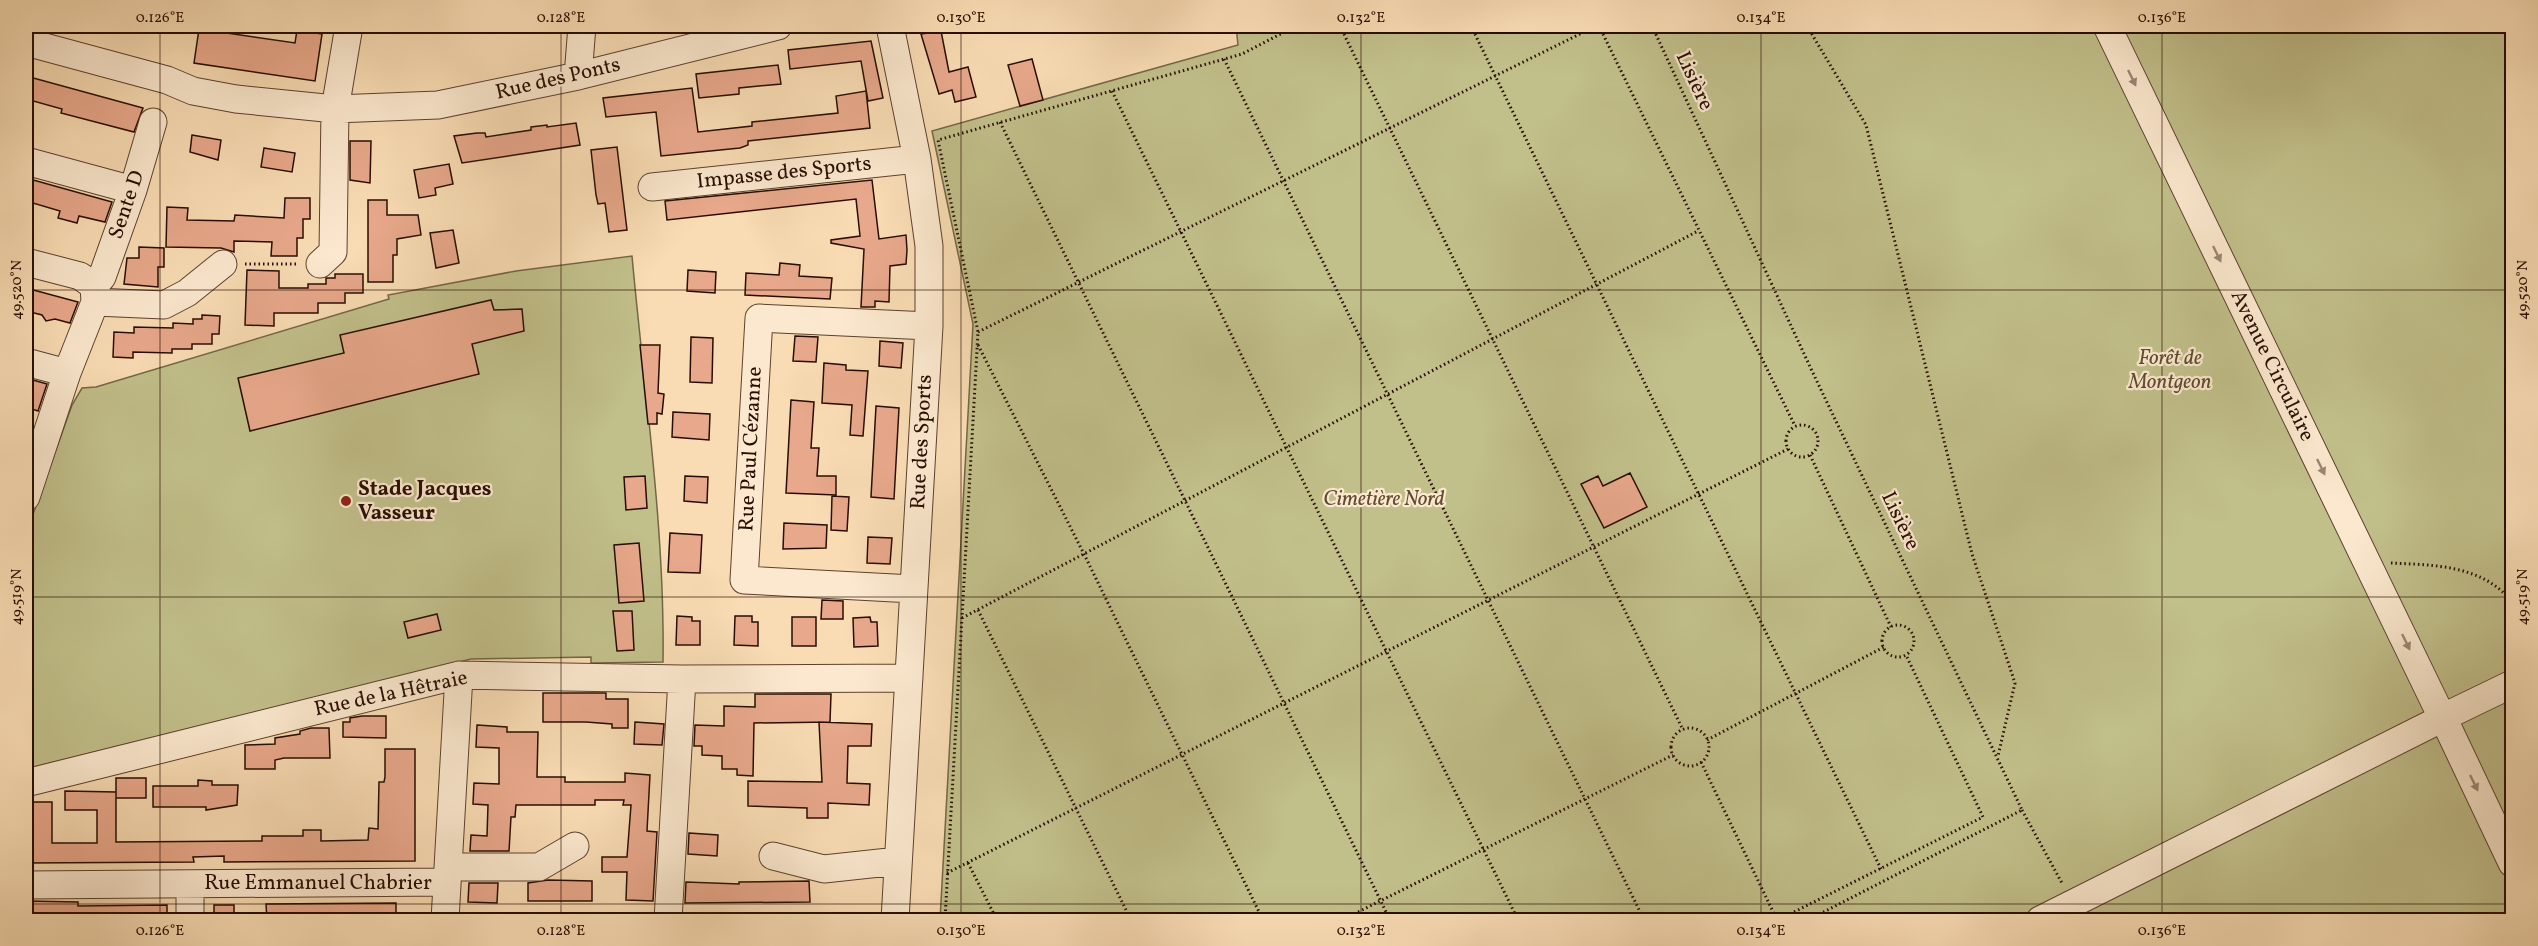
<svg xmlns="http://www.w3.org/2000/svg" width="2538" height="946" font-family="Vollkorn,serif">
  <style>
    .green { fill: #c1bf8a; stroke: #746646; stroke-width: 1.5 }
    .building { fill: #e8a88b; stroke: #280d02; stroke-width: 1.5 }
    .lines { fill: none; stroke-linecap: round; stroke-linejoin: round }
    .minor-casing { stroke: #5c412e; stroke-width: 29 }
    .path { stroke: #280d02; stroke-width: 3; stroke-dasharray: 1.5 3; stroke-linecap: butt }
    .minor { stroke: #fbe8ce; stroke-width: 27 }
    .oneway { fill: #9c8572 }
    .ticks { fill: none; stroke: #280d02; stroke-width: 1.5; stroke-opacity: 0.45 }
    .poi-dot { fill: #8f2418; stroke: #fbe8ce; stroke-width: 2 }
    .labels { text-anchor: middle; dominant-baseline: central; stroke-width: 4.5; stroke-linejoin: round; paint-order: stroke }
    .street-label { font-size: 21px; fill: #280d02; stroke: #fbe8ce }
    .park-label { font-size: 21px; font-style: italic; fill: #5e4b32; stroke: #fbe8ce }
    .poi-label { font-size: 21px; font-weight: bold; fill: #280d02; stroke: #fbe8ce; text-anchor: start }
    .neatline { fill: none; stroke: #280d02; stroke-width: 2 }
    .ticks-label { font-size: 15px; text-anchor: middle; fill: #280d02 }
  </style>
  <rect width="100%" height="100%" fill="#f9dcb4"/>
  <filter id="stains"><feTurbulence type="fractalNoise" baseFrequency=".00333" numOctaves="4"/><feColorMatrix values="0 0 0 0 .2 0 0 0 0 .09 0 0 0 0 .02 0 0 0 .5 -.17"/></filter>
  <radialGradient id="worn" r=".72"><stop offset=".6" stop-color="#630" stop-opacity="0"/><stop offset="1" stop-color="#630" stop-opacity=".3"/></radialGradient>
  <path class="green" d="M1236 26H2512V920H940L973 324 932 131 1238 45Z
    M632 256C644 389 665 528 663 662L591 663V657L471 659 26 769V534L72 405 82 388 96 387 389 299 388 295 516 271Z"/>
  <path class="building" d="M199 29 295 43 297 30 322 34 315 81 194 63Z
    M941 31 949 72 968 67 976 97 955 102 952 90 939 94 921 34Z
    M871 41 883 98 868 101 861 61 790 69 788 50Z
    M1032 59 1043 100 1020 106 1008 65Z
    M778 65 781 84 739 88V94L699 98 696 74Z
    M26 76 143 108 134 132 61 113 62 109 26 99Z
    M692 88 698 132 752 126V122L838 113 836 96 866 91 870 128 748 141V145L740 148 661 156 656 112 606 117 603 98Z
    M576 123 580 145 462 163 454 136 477 133H485L486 137 531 130V127L547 125V127Z
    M192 135 221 140 218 160 190 152Z
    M350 141H371L370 183 350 180Z
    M617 147 627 230 609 232 605 203 598 204 596 195 591 150Z
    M264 148 295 153 292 172 261 167Z
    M449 164 453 184 435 188 436 195 419 198 414 170Z
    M26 178 112 202 105 222 79 216 77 223 58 218 60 211 26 201Z
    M872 180 879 239 906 235 907 250 906 264 890 266 889 302 875 301V307H861L864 249 831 243V240L860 236 856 199 667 220 665 201Z
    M285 198H310V219H303V238H297V256H271L272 242 234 241V252L221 248 166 247 167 207 188 208 187 220 234 221 235 215 284 218Z
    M368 200H387V215H418L421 235 397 239V255H393V282H368Z
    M453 230 459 263 436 268 430 233Z
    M139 247 164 248V267H158V287L124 284 127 258H139Z
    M780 263 800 265 799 276 832 278 830 299 745 295 746 273 779 275Z
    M247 270 279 271V288H308V284H326V278H335V274H363V293H345V303H318V313H274V326L245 325Z
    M688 270 716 272 715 293 687 291Z
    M26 288 78 302 70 323 55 319 46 321 42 315 26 311Z
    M491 300 494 310 522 309 524 331 472 344 479 374 250 431 238 378 344 353 340 335Z
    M202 315 220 316 219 334H212V344H192V349H172V353L133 352V358L113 357 114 332 134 333V327L173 328V323L193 324V319H202Z
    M795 336 818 337 816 362 793 361Z
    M691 337 713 338 712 383 690 382Z
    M880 341 903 343 901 368 879 366Z
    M640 345H660L658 393 664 394 662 414 657 413V424H648Z
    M824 363 846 365V370L868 371 863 436 850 435 852 405 822 403Z
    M26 378 47 384 38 411 26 407Z
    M791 400 814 402 811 448H819L817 476H836V495L786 493Z
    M876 406 899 408 894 499 871 497Z
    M673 412 710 414 709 440 672 437Z
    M1630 473 1647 507 1604 528 1581 484 1598 476 1603 486Z
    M645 476 647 508 626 510 624 477Z
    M685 476 708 477 707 503 684 501Z
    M832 496 849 497 847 531 831 530Z
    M784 523 827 525 826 548 783 549Z
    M670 533 702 535 700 573 668 572Z
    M868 537 892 538 890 564 867 563Z
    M639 543 644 601 619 603 614 545Z
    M822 600 843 601V619H821Z
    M613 611H632L634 650 617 651Z
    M437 614 441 630 408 638 404 622Z
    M677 616 692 617V621H700V645H676Z
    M735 616H752V622H758V646L734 645Z
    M792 617H816V646H792Z
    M870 617 871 622H877L878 646 854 647 853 618Z
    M543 693H606V699H628V728H612V724L586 722H543Z
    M755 694H831L830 722 754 723 753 776 737 775V769H722V756L702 755V746H694L695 725 724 726V706L755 707Z
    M362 716H386V738L343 737V722H350V718Z
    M635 722 664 724 662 745 634 744Z
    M819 722 872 724 871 746H848L847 783 870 784 869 805 828 803V818H807V808L748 806V781L822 782Z
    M477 725 507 727V732H538L537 777H565V782H625V773L650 775 647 831 657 832 653 901 626 900 627 872H602V857H627L631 805H623L624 800H595V805H516L515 817H511L509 851H470L471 835 487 836 488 805 473 804 474 783 499 784V748L476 747Z
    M311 728H329L330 758H284L275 760V769H245V745L275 744V738L300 734V731Z
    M385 749H415V861L224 862V856L193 857 194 862 26 863V802H52V843H97V810H65V791L116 792V842L262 841V836H303V830H321V841L368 840 369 828 378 829 379 782H384L385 777Z
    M116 778H146V798H116Z
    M198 780 212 781V785H238L237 805 206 810V807H153V786H198Z
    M689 833 718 835 717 856 688 854Z
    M548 880 592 881V901H528V883Z
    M809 881 810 902 685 903 686 882 739 884V882Z
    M469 883H498L497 903 468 902Z
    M26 901 78 902V906L167 905V921H26Z
    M396 903V918H384V921H267L266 904Z
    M214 905H234V921H214Z"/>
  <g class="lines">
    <defs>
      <path id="minor" d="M890 26 917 159 929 246V326L895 920
        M2107 26 2437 707
        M26 42 167 80 193 91 236 99 335 109 438 105 578 76 778 26
        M578 76 582 26
        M26 161 133 190
        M652 187 917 159
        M26 262 80 276 94 286 95 302 67 373 26 497
        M320 264 333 252 335 109 349 26
        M94 286 102 277 133 190 153 122
        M95 302 164 305 187 293 223 264
        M26 362 67 373
        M913 589 744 580 759 318 929 326
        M2454 712 2512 684
        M2449 730 2512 863
        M26 783 459 675 682 679 909 678
        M773 856 824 869 898 861
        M448 867H539L575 846
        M26 885 447 882
        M190 920V884
        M445 920 459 675
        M668 920 682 679
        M2040 920 2431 724"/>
    </defs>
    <use href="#minor" class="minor-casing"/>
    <path class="path" d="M1340 26 1683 730
      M1471 26 1881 869
      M1599 26 1795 426
      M1652 26 1812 371 2022 810 1808 920
      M1807 26 1866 125 1972 554 2015 683 1998 756
      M1224 59 1644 920
      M1112 91 1518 920
      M1000 122 1390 920
      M245 264H299
      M978 332 1596 26
      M978 345 1084 554 1263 920
      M1786 441a16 16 0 1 1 32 0a16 16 0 1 1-32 0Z
      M1810 455 1891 627
      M2391 563C2434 565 2483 565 2512 602
      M978 610 1131 920
      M962 618 1698 231
      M1882 641a16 16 0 1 1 32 0a16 16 0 1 1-32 0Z
      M1671 747a19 19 0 1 1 38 0a19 19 0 1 1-38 0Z
      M1707 740 1884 647
      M1701 762 1777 920
      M2022 810 2063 885
      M968 863 997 920
      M947 873 1788 449
      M945 920 978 332 938 140 1242 54 1296 26
      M1342 920 1673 755
      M1778 920 1983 817 1906 655"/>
    <use href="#minor" class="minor"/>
  </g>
  <defs><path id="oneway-solid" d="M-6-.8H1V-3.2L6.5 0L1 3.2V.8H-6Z" transform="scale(1.5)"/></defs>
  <g class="oneway">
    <use href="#oneway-solid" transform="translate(2132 78) rotate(64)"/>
    <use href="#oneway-solid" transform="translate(2217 254) rotate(64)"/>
    <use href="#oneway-solid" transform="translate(2321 467) rotate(64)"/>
    <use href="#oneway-solid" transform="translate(2406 642) rotate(64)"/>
    <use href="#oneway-solid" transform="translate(2474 783) rotate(64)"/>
  </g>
  <path class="ticks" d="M160 26V920M561 26V920M961 26V920M1361 26V920M1761 26V920M2162 26V920M26 290H2512M26 597H2512M26 904H2512"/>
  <circle class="poi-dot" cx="346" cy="501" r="6"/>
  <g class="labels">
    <g class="street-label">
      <text transform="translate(558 79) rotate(-13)">Rue des Ponts</text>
      <text transform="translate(1694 81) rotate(65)">Lisière</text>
      <text transform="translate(784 173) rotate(-6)">Impasse des Sports</text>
      <text transform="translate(127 205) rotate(-71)">Sente D</text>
      <text transform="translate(2272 366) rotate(64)">Avenue Circulaire</text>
      <text transform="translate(922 442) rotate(-87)">Rue des Sports</text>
      <text transform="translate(751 449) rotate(-87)">Rue Paul Cézanne</text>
      <text transform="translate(1900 521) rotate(64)">Lisière</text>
      <text transform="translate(391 694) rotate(-12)">Rue de la Hêtraie</text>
      <text x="318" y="883">Rue Emmanuel Chabrier</text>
    </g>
    <g class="park-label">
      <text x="2170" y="358">Forêt de<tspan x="2170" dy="24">Montgeon</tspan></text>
      <text x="1384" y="499">Cimetière Nord</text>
    </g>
    <g class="poi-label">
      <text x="358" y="489">Stade Jacques<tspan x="358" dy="24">Vasseur</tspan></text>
    </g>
  </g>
  <rect width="2538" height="946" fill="none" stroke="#f9dcb4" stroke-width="66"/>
  <rect x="33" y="33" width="2472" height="880" class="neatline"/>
  <g class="ticks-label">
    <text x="160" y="22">0.126°E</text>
    <text x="561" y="22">0.128°E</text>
    <text x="961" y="22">0.130°E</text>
    <text x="1361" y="22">0.132°E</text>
    <text x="1761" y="22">0.134°E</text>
    <text x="2162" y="22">0.136°E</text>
    <text transform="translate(16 290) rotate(-90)" y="5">49.520°N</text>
    <text transform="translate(2522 290) rotate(-90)" y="5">49.520°N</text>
    <text transform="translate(16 597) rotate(-90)" y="5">49.519°N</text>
    <text transform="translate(2522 597) rotate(-90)" y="5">49.519°N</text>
    <text x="160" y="935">0.126°E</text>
    <text x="561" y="935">0.128°E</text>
    <text x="961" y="935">0.130°E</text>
    <text x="1361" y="935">0.132°E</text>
    <text x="1761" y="935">0.134°E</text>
    <text x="2162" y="935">0.136°E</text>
  </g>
  <rect width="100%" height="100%" filter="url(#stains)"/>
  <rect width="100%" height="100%" fill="url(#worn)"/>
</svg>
